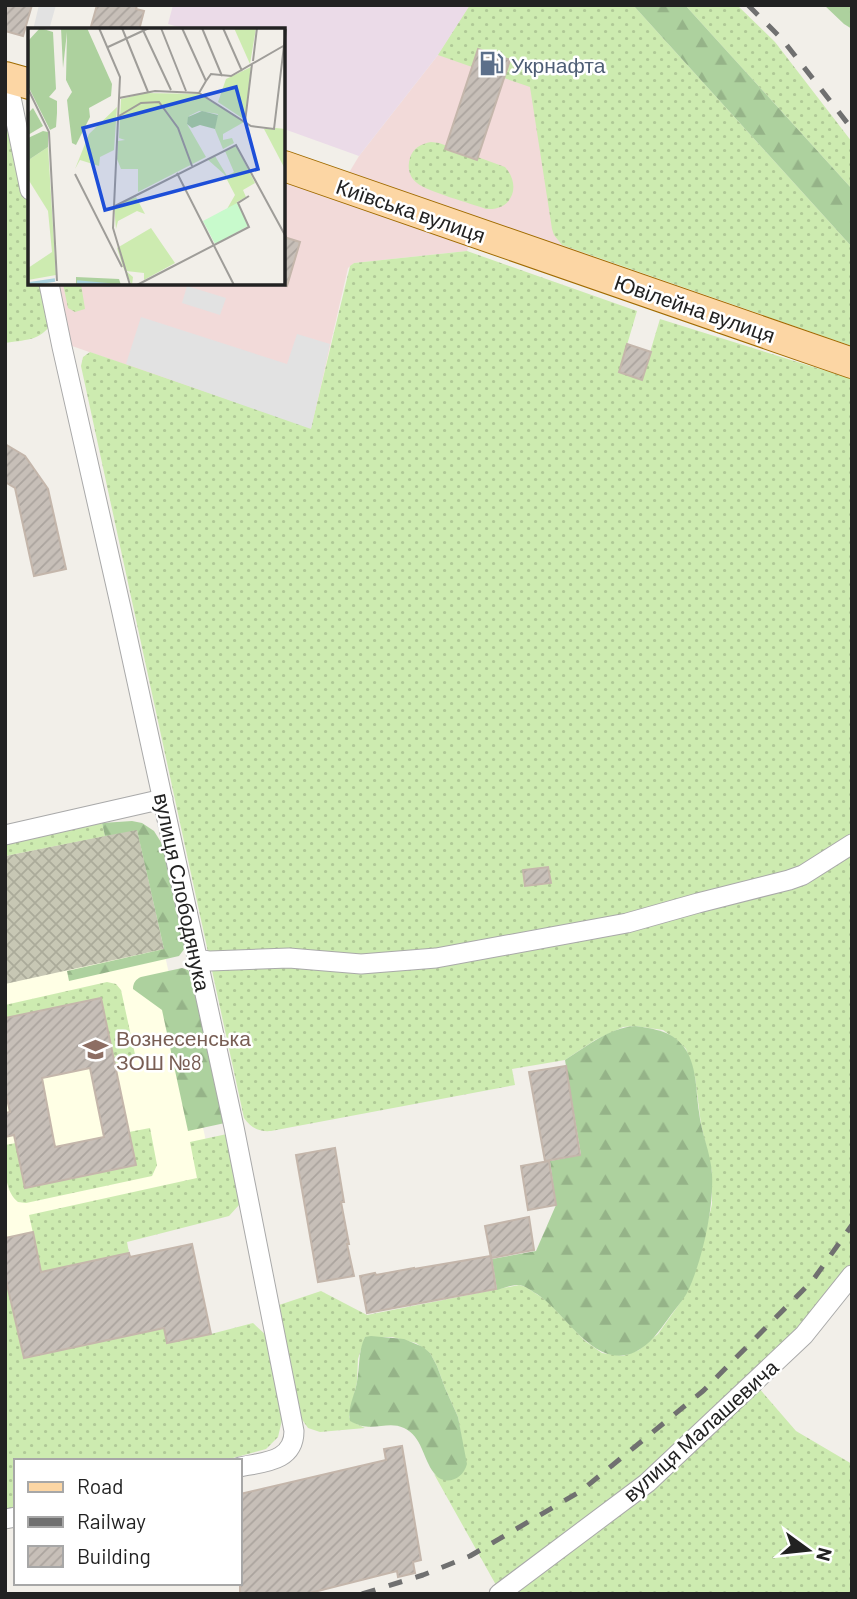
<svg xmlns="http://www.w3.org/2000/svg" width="857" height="1599" font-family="Barlow,sans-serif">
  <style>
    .commercial { fill: #f2dad9 }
    .industrial { fill: #ebdbe8 }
    .education { fill: #ffffe5 }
    .construction { fill: url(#construction-cross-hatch) }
    .grass { fill: url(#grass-dots) }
    .forest { fill: url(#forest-firs) }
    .parking { fill: #e2e2e2 }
    .building { fill: url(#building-hatch); stroke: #c4b6ab; stroke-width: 2; fill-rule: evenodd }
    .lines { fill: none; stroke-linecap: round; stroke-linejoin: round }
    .minor-casing { stroke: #a9a9a9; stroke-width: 21 }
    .primary-casing { stroke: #a06b00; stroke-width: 32 }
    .minor { stroke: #fff; stroke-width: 19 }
    .primary { stroke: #fcd6a4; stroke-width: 30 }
    .rail { stroke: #707070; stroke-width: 5; stroke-dasharray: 14 14; stroke-linecap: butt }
    .labels { text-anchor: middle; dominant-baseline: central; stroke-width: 5; stroke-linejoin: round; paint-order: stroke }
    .service-label { font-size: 21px; fill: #4e5e75; stroke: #fff; text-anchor: start }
    .street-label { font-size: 21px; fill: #222; stroke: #fff }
    .education-label { font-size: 21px; fill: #785e54; stroke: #fff; text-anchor: start }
    .inset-river { fill: none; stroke: #aad3df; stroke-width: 3.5 }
    .inset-road { fill: none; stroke: #9f9d99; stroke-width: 2 }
    .view { fill: #1d4ed8; fill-opacity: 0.15; stroke: #1d4ed8; stroke-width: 3.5 }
    .inset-edge { fill: none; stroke: #222; stroke-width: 3.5 }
  </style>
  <defs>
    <pattern id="construction-cross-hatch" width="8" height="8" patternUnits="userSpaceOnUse" patternTransform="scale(1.75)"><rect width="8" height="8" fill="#c7c7b4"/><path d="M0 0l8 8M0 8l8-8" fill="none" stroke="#abab9a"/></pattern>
    <pattern id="grass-dots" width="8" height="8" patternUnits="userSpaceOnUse" patternTransform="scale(1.75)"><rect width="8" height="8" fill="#cdebb0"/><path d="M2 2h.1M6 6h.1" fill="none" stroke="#b0c997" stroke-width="1.8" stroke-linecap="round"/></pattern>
    <pattern id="forest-firs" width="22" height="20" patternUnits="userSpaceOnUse" patternTransform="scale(1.75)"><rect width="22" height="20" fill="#add19e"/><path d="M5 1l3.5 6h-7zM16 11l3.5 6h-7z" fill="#95b388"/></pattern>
    <pattern id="building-hatch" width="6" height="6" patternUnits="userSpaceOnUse" patternTransform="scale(1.75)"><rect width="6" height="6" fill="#c7bfb8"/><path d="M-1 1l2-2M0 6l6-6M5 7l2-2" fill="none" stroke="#aba49e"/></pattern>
  </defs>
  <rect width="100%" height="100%" fill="#f2efe9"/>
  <path class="commercial" d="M470 5H532L584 252 583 258 347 176 359 156 438 55Z
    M284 174 472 238 467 251 354 263 348 268 311 429 72 346 59 284H284Z"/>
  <path class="industrial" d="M173 5H470L438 55 359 156 284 129V30H189L168 24Z"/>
  <path class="education" d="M137 829 221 1209 5 1259V856Z"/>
  <path class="construction" d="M137 829 164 949 5 984V856Z"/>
  <path class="grass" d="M470 5H633L852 247V346L562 245 554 235 552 229 530 87 504 78 510 60 479 49 472 67 438 55Z
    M685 5H737L775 42 852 142V189Z
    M5 100 30 213V284H45L51 323C42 341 23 340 5 343Z
    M431 142 439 143 505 167C522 186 512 211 486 209 470 203 428 192 417 183 409 177 407 167 410 158 413 148 421 144 431 142Z
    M467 251 637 311 619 372 642 379 660 319 852 379V1266L800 1329 643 1480 496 1585 434 1474 440 1478 462 1441 458 1417 445 1388 437 1366 430 1353 416 1343 392 1337H365L358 1359 357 1382 349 1417 351 1421 365 1428 320 1432 308 1428 301 1418 279 1305 321 1291 367 1315 519 1285 526 1287 547 1301 585 1341 602 1353 623 1356 639 1350 658 1334 680 1303 692 1280 702 1247 712 1204V1172L701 1124 695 1077 686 1049 677 1040 663 1030 635 1026 623 1027 595 1040 565 1060 512 1069 515 1085 271 1131C259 1132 251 1128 244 1118L81 366 83 357 90 352 311 428 350 266 354 263Z
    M63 284H81L85 309 75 312 68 308Z
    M102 823 105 836 5 856V844Z
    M107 982 116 984 121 990 136 1059 115 1063 101 998 5 1018V1005Z
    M150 1128 157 1165 152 1176 26 1203 18 1202C3 1190 5 1163 5 1145L16 1143 25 1187 129 1132Z
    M227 1134 240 1198 239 1205 229 1216 127 1242 129 1253 8 1279 164 1328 211 1334 253 1323 268 1337 282 1420 278 1437 266 1449 222 1461H16V1509L5 1511V1259L37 1251 29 1215 197 1178 190 1142Z
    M758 1387 796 1431 852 1464V1594H510Z"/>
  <path class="forest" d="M633 5H685L852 189V247Z
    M824 5H852V29L844 24Z
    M132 821 142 823 154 831 164 847 185 948 179 956 69 981 67 971 164 949 137 830 105 836 102 823Z
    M182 968 188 970 191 975 225 1123 188 1131 162 1010 133 989C133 983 136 979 141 977Z
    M635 1026C655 1029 674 1031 686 1050 697 1068 696 1092 699 1112 701 1133 711 1153 712 1174 714 1208 702 1262 687 1293 682 1302 674 1310 668 1319 659 1331 650 1345 635 1352 595 1371 566 1313 537 1294 531 1291 525 1285 518 1285 511 1285 504 1288 497 1290L492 1259 536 1251 556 1205 550 1161 581 1155 565 1060C588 1046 608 1028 635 1026Z
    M371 1336 404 1339 423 1347 430 1353 437 1366 445 1388 458 1417 467 1464C463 1480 444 1487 434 1473 423 1459 422 1436 404 1428 386 1420 372 1434 350 1421 347 1408 355 1395 357 1382 360 1366 358 1351 365 1337Z"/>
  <path class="parking" d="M39 5H56L49 30H33Z
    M187 286 226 298 220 315 182 303Z
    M141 317 287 364 297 334 330 344 311 429 126 364Z"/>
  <path class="building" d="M5 5H32L23 36 5 31Z
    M97 5H137L136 9 144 11 139 30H90Z
    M478 49 510 60 477 160 445 149Z
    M284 237 300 242 287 286 284 285Z
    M627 344 651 352 642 380 619 372Z
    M5 444 25 456 48 489 66 569 34 576 15 488 5 482Z
    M548 867 551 883 525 886 523 870Z
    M101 998 136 1165 25 1188 14 1135 5 1137V1113L10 1112 5 1090V1018ZM90 1068 104 1137 55 1147 42 1078Z
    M566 1066 580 1155 545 1161 529 1072Z
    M335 1148 344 1202H341L349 1244H347L354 1276 318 1282 296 1155Z
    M549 1161 556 1205 528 1210 521 1166Z
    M529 1217 534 1250 491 1258 485 1226Z
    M33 1232 41 1272 129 1253 130 1257 192 1244 211 1334 167 1343 164 1328 24 1358 5 1276V1238Z
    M491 1256 496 1289 367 1313 360 1276 375 1273 376 1275 414 1268V1269Z
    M402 1446 421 1560 413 1562 415 1573 398 1577 397 1571 306 1594H240V1494L386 1460 384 1449Z"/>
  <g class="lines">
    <defs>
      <path id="minor" d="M7 78 30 190
        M49 284 62 347 121 608 234 1127 294 1431C294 1462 263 1462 240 1467
        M5 835 163 799
        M198 959 210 961 289 958 361 964 436 958 627 923 698 903 789 880 803 875 852 844
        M5 1519 16 1517
        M499 1594 647 1483 804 1335 852 1275"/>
      <path id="primary" d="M5 77 30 84
        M284 166 852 363"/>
    </defs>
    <use href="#minor" class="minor-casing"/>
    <use href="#primary" class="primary-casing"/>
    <use href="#minor" class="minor"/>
    <use href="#primary" class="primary"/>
    <path class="rail" d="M748 5 782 39 852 129
      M362 1594 423 1575 470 1556 581 1491 703 1391 813 1280 852 1225"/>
  </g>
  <defs>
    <symbol id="fuel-bare" viewBox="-9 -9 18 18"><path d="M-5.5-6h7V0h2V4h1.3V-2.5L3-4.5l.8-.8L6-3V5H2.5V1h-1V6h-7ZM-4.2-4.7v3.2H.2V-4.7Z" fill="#5c6f8a" stroke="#fff" stroke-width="2.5" paint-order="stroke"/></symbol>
    <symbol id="school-bare" viewBox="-9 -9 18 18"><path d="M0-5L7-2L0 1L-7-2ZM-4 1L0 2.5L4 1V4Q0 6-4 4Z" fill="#8d6e63" stroke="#fff" stroke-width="2.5" paint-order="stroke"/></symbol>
  </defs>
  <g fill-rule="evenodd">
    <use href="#fuel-bare" x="474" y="46" width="35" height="35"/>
    <use href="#school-bare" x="78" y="1032" width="35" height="35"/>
  </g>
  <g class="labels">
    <g class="service-label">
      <text x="511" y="64">Укрнафта</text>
    </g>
    <g class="street-label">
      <text transform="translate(411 210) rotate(19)">Київська вулиця</text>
      <text transform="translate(695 308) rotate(19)">Ювілейна вулиця</text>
      <text transform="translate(183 892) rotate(78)">вулиця Слободянука</text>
      <text transform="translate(700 1430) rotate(-42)">вулиця Малашевича</text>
    </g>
    <g class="education-label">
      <text x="116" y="1037">Вознесенська<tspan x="116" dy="24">ЗОШ №8</tspan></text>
    </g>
  </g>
  <g transform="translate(28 28)">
    <rect width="257" height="257" fill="#f2efe9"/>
    <path d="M206 0H228L222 36ZM223 39 217 92 190 74 198 51ZM117 65 171 66 216 94 195 106V112L204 110 206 115 195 121 186 99 190 86 171 83 161 88 159 96 178 129 110 164V141H93L89 131 90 113 97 112 91 110 93 71ZM89 79 86 122 72 129 71 138 52 132 47 141 61 106ZM248 100 257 101V141L236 101ZM208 118 227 155 215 162 218 169 209 174 219 197 175 194 199 181 207 167 196 146 179 131 187 128 199 148 206 144 197 123ZM20 119 28 247 0 252V240L24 224 20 183 0 151 2 131ZM108 169 117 186 109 183 90 193 88 201 86 178ZM123 200 147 235 116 252V245L98 243 105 249 104 257 95 239 89 220Z" fill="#cdebb0"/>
    <path d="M12 0 25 4 28 61 21 69 29 73V85L28 99 22 102 0 58V13ZM33 0H59L84 56 83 68 61 80 62 89 48 117 44 115 41 90 39 72 44 64 38 52 39 4 35 40ZM5 80 15 98 0 107V85ZM174 83 190 87 187 101 172 97 164 100 159 96 160 89ZM15 103 20 104V119L2 131 0 140V110ZM48 249 91 251 93 257H48Z" fill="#add19e"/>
    <path d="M209 175 220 198 187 216 175 193Z" fill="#c8facc"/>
    <path class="inset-river" d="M49 254 82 257M0 256 27 252"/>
    <path class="inset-road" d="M71 0 92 49 85 200 102 257M94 0 120 64M114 0 143 62M133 0 158 63M154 0 178 53 171 65M174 0 194 48M195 0 214 43M80 19 121 0M225 33 229 0M178 53 183 46 203 48 257 17M0 61 21 104 29 253M91 70 127 63 171 65 223 98 246 101 258 1M91 88 113 75 131 74 150 100 164 138M217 94 224 36M149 145 206 257M47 146 94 239M85 179 208 117 258 209M109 257 221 199 210 175 221 168"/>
    <path class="view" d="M208 59 230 141 77 182 55 100Z"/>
    <rect width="257" height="257" class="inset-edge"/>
  </g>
  <rect width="857" height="1599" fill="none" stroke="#222222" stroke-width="14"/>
  <rect x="14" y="1459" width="228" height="126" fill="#ffffff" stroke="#a7a7a7" stroke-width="2"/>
  <rect x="28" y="1482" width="35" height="10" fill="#fcd6a4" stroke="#a7a7a7" stroke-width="2"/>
  <text x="77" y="1494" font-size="21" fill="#222222">Road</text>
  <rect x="28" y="1517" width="35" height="10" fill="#707070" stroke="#a7a7a7" stroke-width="2"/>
  <text x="77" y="1529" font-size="21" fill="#222222">Railway</text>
  <rect x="28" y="1546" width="35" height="21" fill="url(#building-hatch)" stroke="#a7a7a7" stroke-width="2"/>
  <text x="77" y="1564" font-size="21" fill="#222222">Building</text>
  <g transform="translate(808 1550) rotate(105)" stroke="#ffffff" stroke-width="5" paint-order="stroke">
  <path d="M0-5L12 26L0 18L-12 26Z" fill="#222222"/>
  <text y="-10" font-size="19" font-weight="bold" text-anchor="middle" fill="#222222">N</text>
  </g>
</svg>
